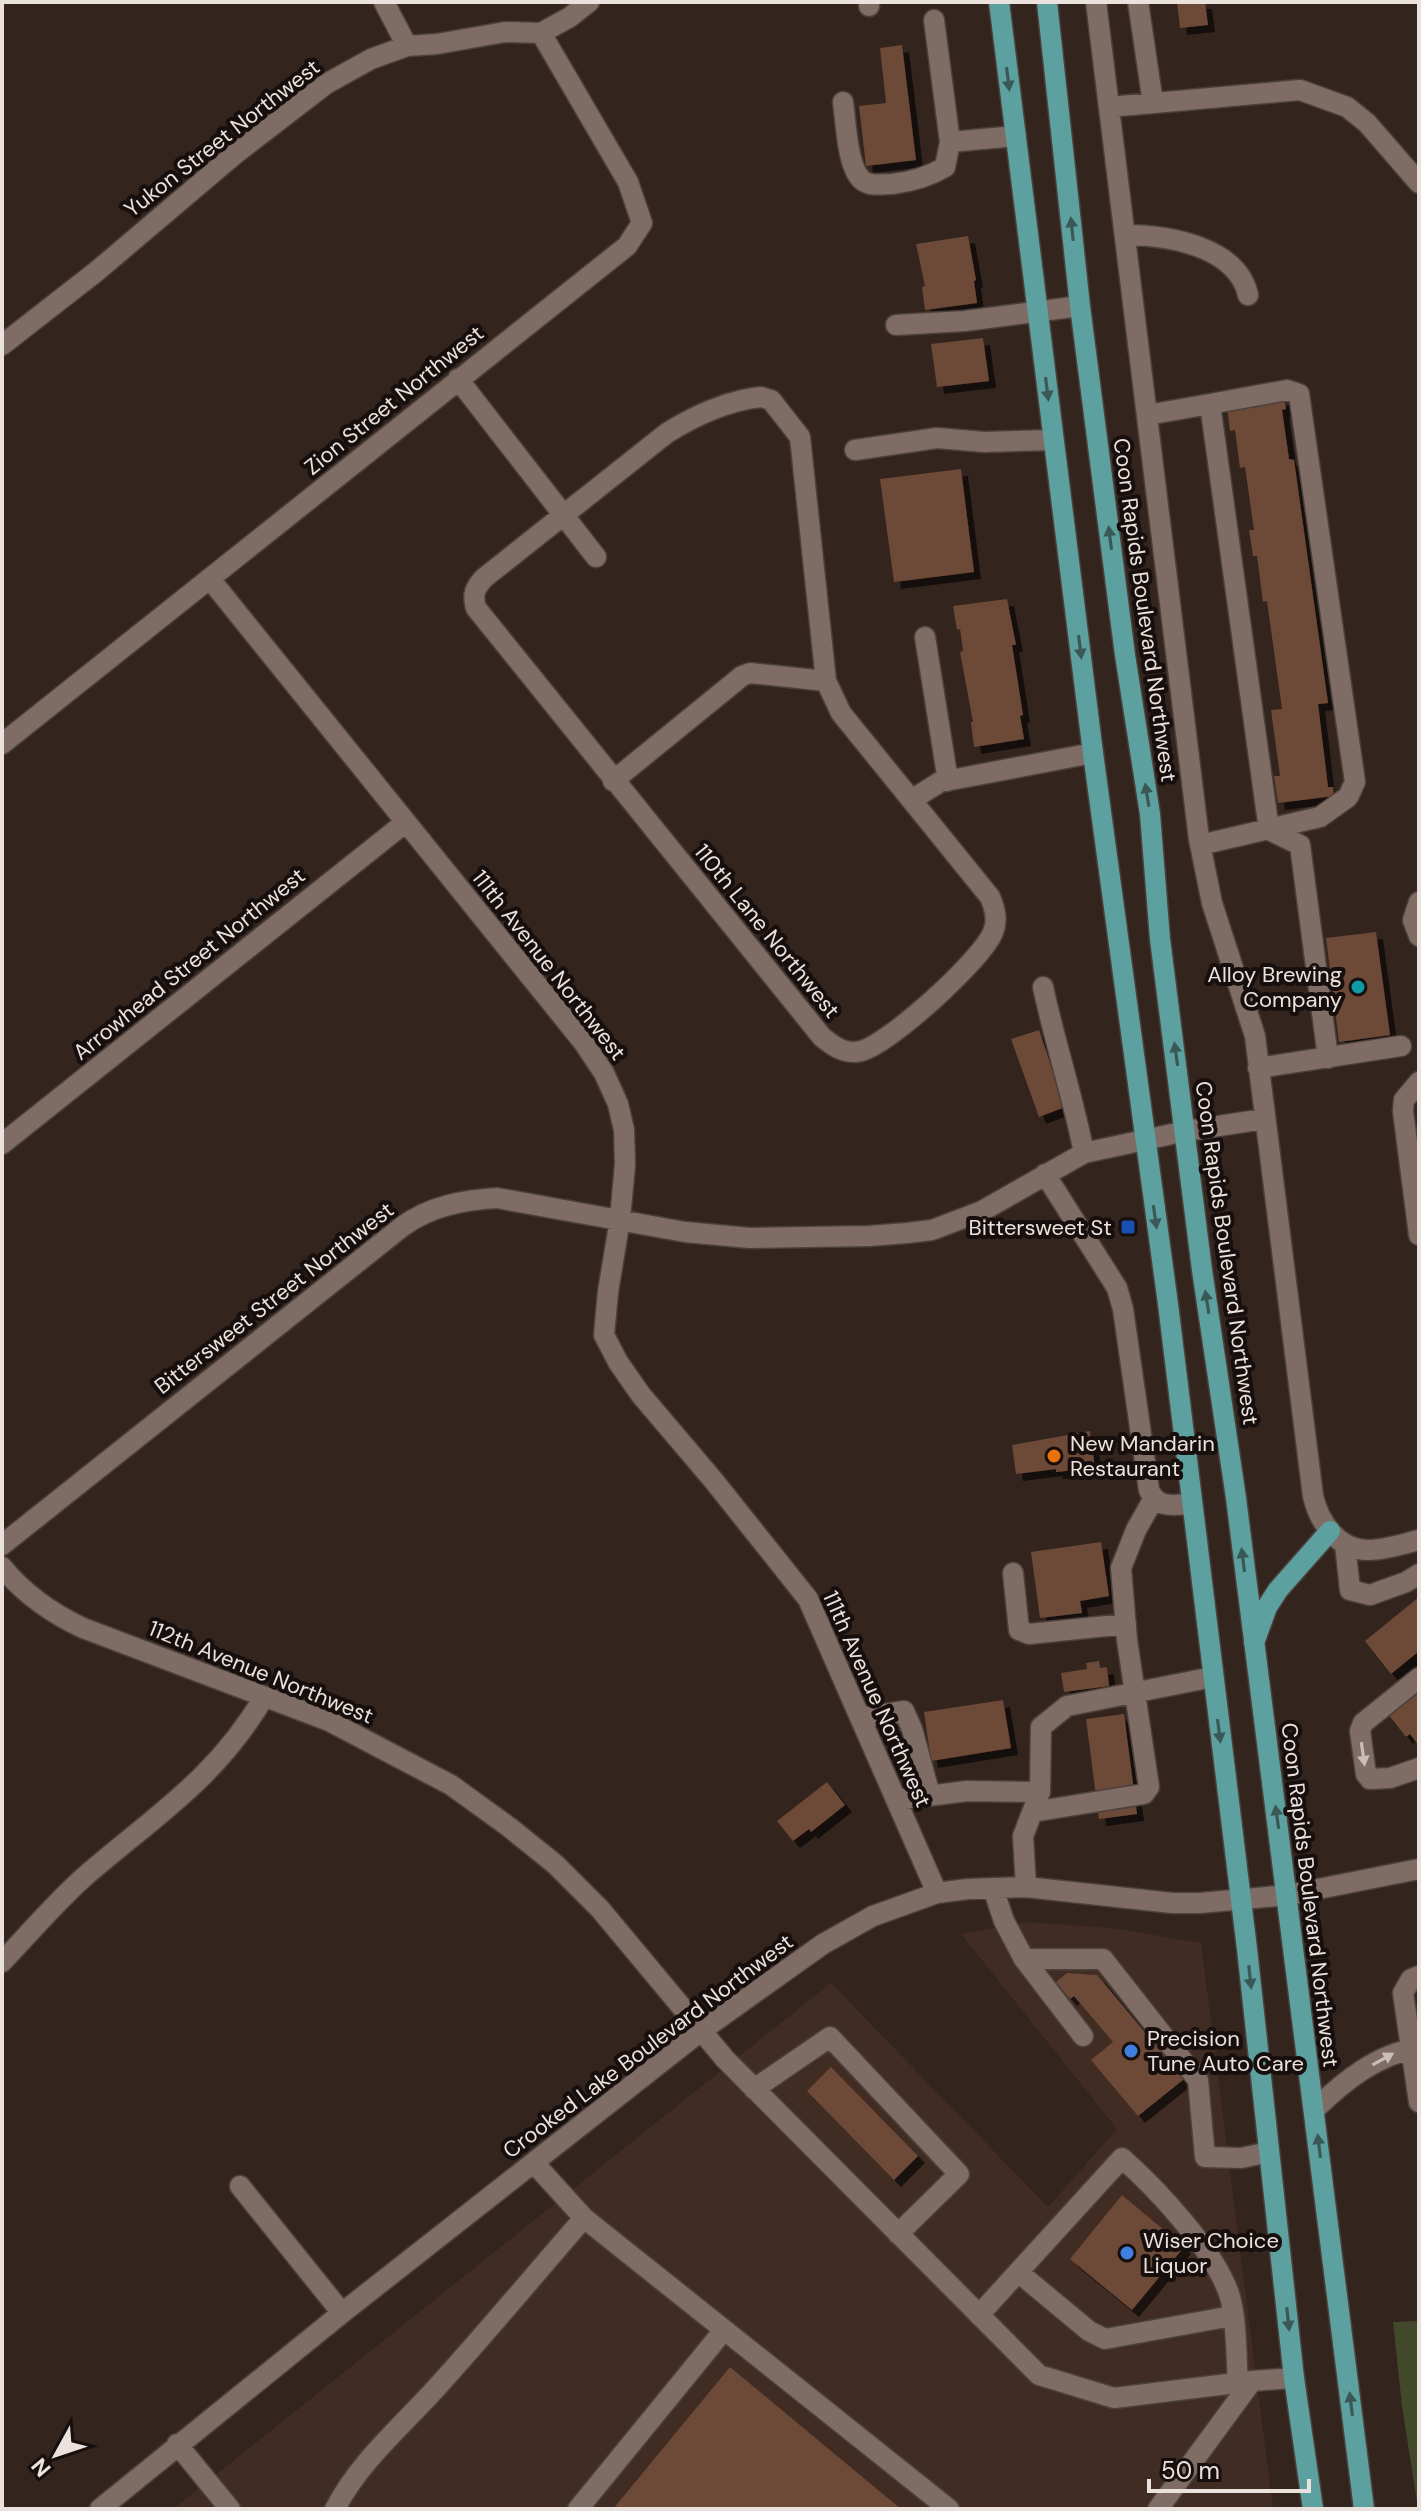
<svg xmlns="http://www.w3.org/2000/svg" width="1421" height="2511" font-family="'DM Sans',sans-serif">
  <style>
    .built { fill: #402c23 }
    .green { fill: #42492a }
    .building { fill: #6d4839; filter: url(#shadow) }
    .lines { fill: none; stroke-linecap: round; stroke-linejoin: round }
    .minor-casing { stroke: #4c403b; stroke-width: 23 }
    .major-casing { stroke: #4c403b; stroke-width: 23 }
    .minor { stroke: #7e6c65; stroke-width: 20 }
    .major { stroke: #5ca1a0; stroke-width: 20 }
    .oneway { fill: #395856 }
    .oneway2 { fill: #cabeb9 }
    .culture-dot { fill: #0f9aa8; stroke: #160f0d; stroke-width: 3 }
    .transit-dot { fill: #1a4fb4; stroke: #160f0d; stroke-width: 3 }
    .food-dot { fill: #e8710a; stroke: #160f0d; stroke-width: 3 }
    .shop-dot { fill: #3f7fe0; stroke: #160f0d; stroke-width: 3 }
    .labels { text-anchor: middle; dominant-baseline: central; stroke-width: 8; stroke-linejoin: round; paint-order: stroke }
    .street-label { font-size: 22px; fill: #ebe1dd; stroke: #160f0d }
    .poi-label { font-size: 22px; fill: #ebe1dd; stroke: #160f0d; text-anchor: start }
  </style>
  <defs>
    <filter id="shadow"><feDropShadow dx="7" dy="7" stdDeviation="0" flood-color="#0009"/></filter>
  </defs>
  <rect width="100%" height="100%" fill="#33241e"/>
  <path class="built" d="M1028 1922 1113 1928 1201 1943 1273 2509H173L831 1983 1048 2207 1117 2129 961 1934Z"/>
  <path class="green" d="M1419 2321V2509H1418L1402 2406 1393 2322Z"/>
  <path class="building" d="M1177 2H1205L1208 25 1180 28Z
    M902 45 916 160 866 166 859 106 886 103 880 48Z
    M968 236 976 280 974 281 977 303 925 310 922 287 925 286 916 244Z
    M983 338 989 381 937 387 931 344Z
    M1284 398 1286 409 1282 410 1289 459 1294 460 1328 703 1318 704 1328 787H1333L1334 796 1278 803 1274 776H1280L1271 710 1282 709 1267 601 1263 602 1257 556H1253L1249 530H1254L1245 467 1240 468 1235 430 1230 431 1227 406Z
    M961 469 974 572 894 582 880 479Z
    M1007 599 1016 645H1012L1023 715 1020 716 1024 739 974 747 971 722H973L960 652 963 651 960 629 957 630 953 606Z
    M1376 932 1390 1035 1339 1042 1326 938Z
    M1039 1030 1065 1107 1039 1117 1011 1039Z
    M1090 1431 1095 1468 1056 1472V1469L1016 1474 1012 1445Z
    M1101 1542 1109 1596 1080 1601 1082 1613 1040 1618 1031 1552Z
    M1419 1597V1651L1391 1674 1365 1641Z
    M1099 1661 1100 1668 1107 1667 1109 1686 1064 1692 1061 1673 1087 1669 1086 1663Z
    M1419 1690V1746L1410 1734 1406 1737 1388 1714Z
    M1003 1700 1011 1748 931 1761 924 1712Z
    M1124 1714 1137 1814 1099 1819 1086 1719Z
    M827 1782 845 1805 811 1832 809 1829 793 1841 777 1821Z
    M1067 1973 1097 1975 1184 2079 1138 2116 1091 2060 1113 2042 1074 1996 1070 1999 1056 1982Z
    M831 2067 918 2156 894 2180 807 2091Z
    M1122 2195 1184 2247 1132 2310 1070 2259Z
    M730 2367 901 2509H613Z"/>
  <g class="lines">
    <defs>
      <path id="minor" d="M384 2 407 46
        M869 2V6
        M1096 2 1199 839 1212 903 1255 1036 1313 1496C1319 1522 1338 1550 1368 1550 1385 1550 1403 1544 1419 1540
        M1138 2 1153 103
        M934 20 950 142 1016 136
        M843 102C846 122 847 167 862 180 870 187 882 184 892 184 910 182 930 176 945 167L950 142
        M1109 107 1300 90 1347 107 1367 123 1419 183
        M1125 235C1167 235 1237 246 1248 295
        M896 325 965 321 1080 306
        M2 345 97 271 235 154 326 84 371 59 407 46 437 44 505 32 541 33 570 17 589 2
        M458 379 596 557
        M761 397 771 400 800 437 826 681 841 713 990 897C995 909 998 920 993 932 983 959 888 1045 861 1051 845 1055 833 1046 822 1037L476 608C472 594 475 588 484 578L667 433C694 416 729 400 761 397Z
        M1147 415 1210 404 1269 830 1300 845 1328 1058
        M855 450 937 438 984 442 1053 440
        M210 579 584 1043 604 1073 618 1104 624 1130 625 1164 620 1219 608 1292 604 1335 618 1362 641 1395 714 1481 808 1599 937 1893
        M925 637 948 781
        M2 744 627 246 642 223 628 182 541 33
        M613 781 742 676 750 673 826 681
        M913 799 940 782 1093 753
        M1200 845 1320 817 1348 797 1355 782 1299 394 1287 390 1210 404
        M1419 902 1413 920 1419 936
        M1043 987C1055 1043 1073 1097 1084 1153
        M1258 1068 1401 1046
        M1419 1082 1404 1100 1403 1111 1419 1235
        M2 1144 406 822
        M1045 1174 1117 1288 1123 1309 1149 1490C1157 1509 1173 1505 1191 1504
        M1345 1544 1350 1590 1370 1595 1406 1582 1419 1574
        M2 1545 403 1226C431 1206 463 1200 497 1198L685 1232 750 1238 869 1236 907 1233 932 1230 982 1211 1084 1153 1186 1131 1264 1119
        M2 1567C25 1595 51 1613 83 1628L329 1721 451 1785 509 1827 555 1864 600 1909 725 2059 1039 2375 1114 2398 1252 2381
        M1013 1573 1019 1630 1029 1634 1126 1624
        M1419 1678 1363 1723 1360 1731 1366 1774 1370 1779 1390 1778 1419 1768
        M860 1718 904 1711 912 1729 930 1795
        M896 1800 967 1791 1040 1792
        M1032 1812 1144 1794 1149 1787 1127 1640 1121 1568 1136 1530 1153 1500
        M1026 1887 1023 1836 1040 1792 1041 1727 1067 1706 1213 1677
        M993 1888 1004 1921 1024 1959H1103L1198 2080 1205 2157 1241 2158 1269 2152
        M1024 1959 1083 2036
        M2 1962C29 1934 54 1904 83 1878 153 1817 215 1780 264 1697
        M1419 1976 1411 1979 1403 1993 1419 2102
        M754 2089 830 2037 959 2174 898 2234
        M1314 2110C1343 2082 1378 2053 1419 2048
        M534 2163 584 2218 949 2509
        M240 2186 342 2313
        M1018 2272 1089 2331 1105 2339 1232 2316
        M979 2315 1122 2158C1157 2189 1217 2253 1230 2297 1237 2321 1236 2357 1238 2383
        M177 2444 230 2509
        M100 2509 342 2313 701 2031 823 1944 873 1916 937 1893 968 1889 1026 1887 1172 1903H1200L1288 1895 1419 1869
        M335 2509C359 2462 403 2425 438 2386 488 2331 535 2274 584 2218
        M578 2509 724 2330
        M1158 2509 1252 2381 1294 2378"/>
      <path id="major" d="M999 2 1093 753 1168 1304 1247 1949 1294 2378 1313 2509
        M1047 2 1080 306 1125 655 1150 814 1160 939 1202 1270 1236 1498 1364 2509
        M1254 1643 1267 1607 1278 1590 1330 1531"/>
    </defs>
    <use href="#minor" class="minor-casing"/>
    <use href="#major" class="major-casing"/>
    <use href="#minor" class="minor"/>
    <use href="#major" class="major"/>
  </g>
  <defs><path id="oneway-solid" d="M-6-.8H1V-3.2L6.5 0L1 3.2V.8H-6Z" transform="scale(2)"/></defs>
  <g class="oneway">
    <use href="#oneway-solid" transform="translate(1008 79) rotate(83)"/>
    <use href="#oneway-solid" transform="translate(1072 229) rotate(-96)"/>
    <use href="#oneway-solid" transform="translate(1047 389) rotate(83)"/>
    <use href="#oneway-solid" transform="translate(1110 538) rotate(-97)"/>
    <use href="#oneway-solid" transform="translate(1080 647) rotate(83)"/>
    <use href="#oneway-solid" transform="translate(1147 795) rotate(-99)"/>
    <use href="#oneway-solid" transform="translate(1176 1054) rotate(-98)"/>
    <use href="#oneway-solid" transform="translate(1155 1217) rotate(82)"/>
    <use href="#oneway-solid" transform="translate(1207 1302) rotate(-99)"/>
    <use href="#oneway-solid" transform="translate(1243 1560) rotate(-97)"/>
    <use href="#oneway-solid" transform="translate(1219 1731) rotate(83)"/>
    <use href="#oneway-solid" transform="translate(1277 1817) rotate(-98)"/>
    <use href="#oneway-solid" transform="translate(1250 1977) rotate(84)"/>
    <use href="#oneway-solid" transform="translate(1319 2146) rotate(-97)"/>
    <use href="#oneway-solid" transform="translate(1288 2319) rotate(84)"/>
    <use href="#oneway-solid" transform="translate(1351 2404) rotate(-97)"/>
  </g>
  <g class="oneway2">
    <use href="#oneway-solid" transform="translate(1363 1754) rotate(82)"/>
    <use href="#oneway-solid" transform="translate(1383 2059) rotate(-29)"/>
  </g>
  <circle class="culture-dot" cx="1358" cy="987" r="8"/>
  <rect class="transit-dot" x="1120" y="1219" width="16" height="16" rx="4"/>
  <circle class="food-dot" cx="1054" cy="1456" r="8"/>
  <g class="shop-dot">
    <circle cx="1131" cy="2051" r="8"/>
    <circle cx="1127" cy="2253" r="8"/>
  </g>
  <g class="labels">
    <g class="street-label">
      <text transform="translate(222 138) rotate(-38)">Yukon Street Northwest</text>
      <text transform="translate(394 400) rotate(-39)">Zion Street Northwest</text>
      <text transform="translate(1145 610) rotate(82)">Coon Rapids Boulevard Northwest</text>
      <text transform="translate(767 931) rotate(51)">110th Lane Northwest</text>
      <text transform="translate(189 964) rotate(-39)">Arrowhead Street Northwest</text>
      <text transform="translate(549 965) rotate(52)">111th Avenue Northwest</text>
      <text transform="translate(1227 1253) rotate(82)">Coon Rapids Boulevard Northwest</text>
      <text transform="translate(274 1298) rotate(-38)">Bittersweet Street Northwest</text>
      <text transform="translate(261 1672) rotate(22)">112th Avenue Northwest</text>
      <text transform="translate(877 1699) rotate(66)">111th Avenue Northwest</text>
      <text transform="translate(1310 1895) rotate(83)">Coon Rapids Boulevard Northwest</text>
      <text transform="translate(648 2046) rotate(-37)">Crooked Lake Boulevard Northwest</text>
    </g>
    <g class="poi-label">
      <text x="1342" y="974" text-anchor="end">Alloy Brewing<tspan x="1342" dy="25">Company</tspan></text>
      <text x="1112" y="1227" text-anchor="end">Bittersweet St</text>
      <text x="1070" y="1443">New Mandarin<tspan x="1070" dy="25">Restaurant</tspan></text>
      <text x="1147" y="2038">Precision<tspan x="1147" dy="25">Tune Auto Care</tspan></text>
      <text x="1143" y="2240">Wiser Choice<tspan x="1143" dy="25">Liquor</tspan></text>
    </g>
  </g>
  <rect width="1421" height="2511" fill="none" stroke="#ebe1dd" stroke-width="8"/>
  <g transform="translate(56 2455) rotate(230)" stroke="#160f0d" stroke-width="6" paint-order="stroke">
  <path d="M0-6L14 30L0 20L-14 30Z" fill="#ebe1dd"/>
  <text y="-12" font-size="22" font-weight="bold" text-anchor="middle" fill="#ebe1dd">N</text>
  </g>
  <path d="M1149 2479v12h160v-12" fill="none" stroke="#ebe1dd" stroke-width="4"/>
  <text x="1161" y="2479" font-size="24" fill="#ebe1dd" stroke="#160f0d" stroke-width="6" paint-order="stroke">50 m</text>
</svg>
